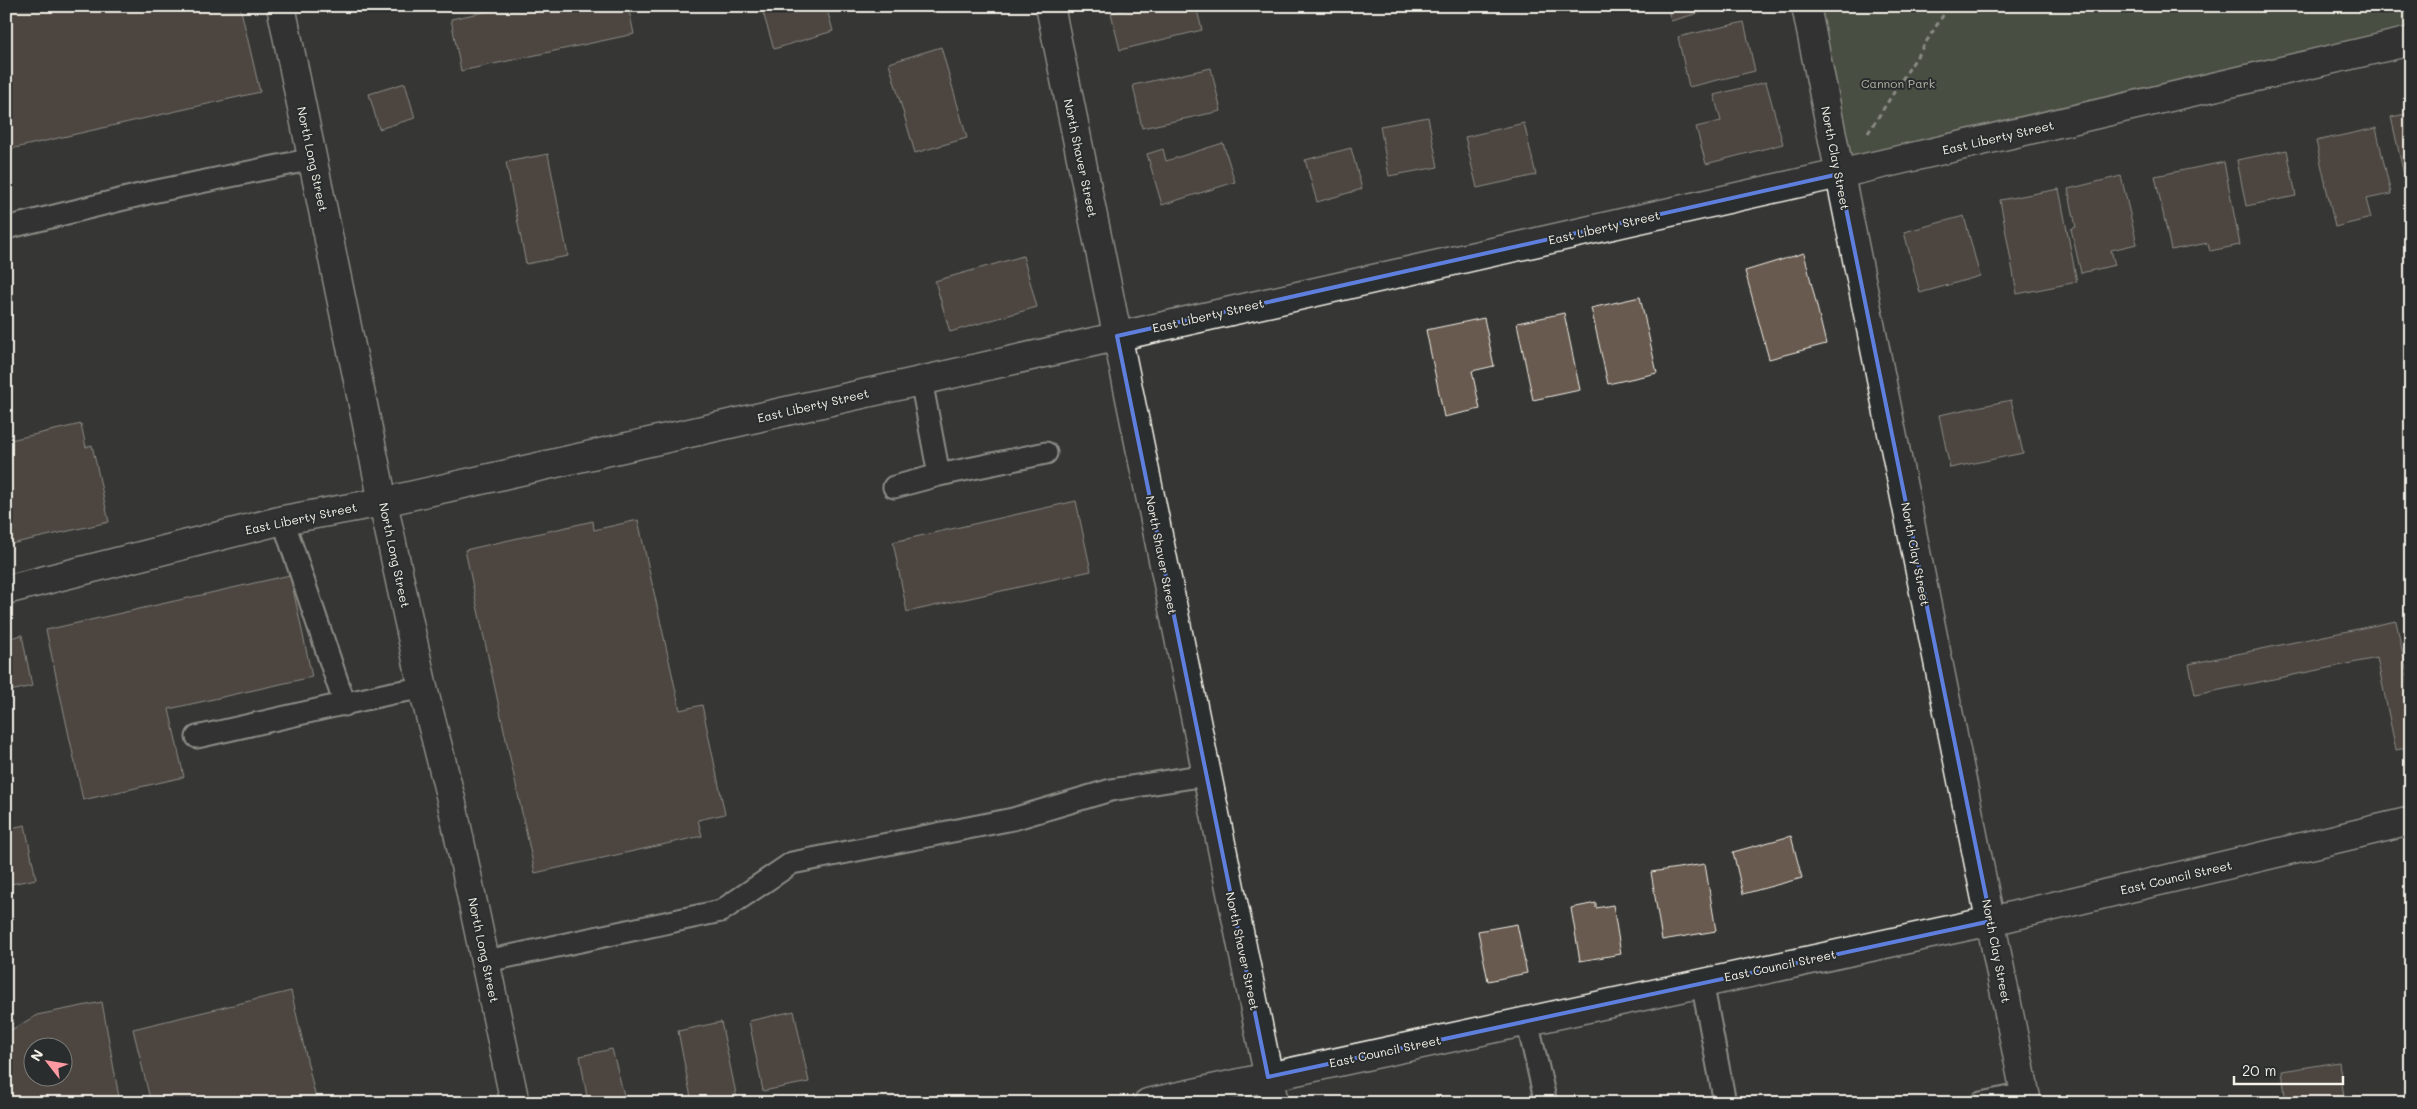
<svg xmlns="http://www.w3.org/2000/svg" width="2417" height="1109" font-family="Mali,sans-serif">
  <style>
    .green { fill: #5d6a51; stroke: #a8ae9c }
    .building { fill: #685a4f; stroke: #f4f1e8; fill-rule: evenodd }
    .lines { fill: none; stroke-linecap: round; stroke-linejoin: round }
    .lane-casing { stroke: #f4f1e8; stroke-width: 25 }
    .street-casing { stroke: #f4f1e8; stroke-width: 31 }
    .secondary-casing { stroke: #f4f1e8; stroke-width: 31 }
    .path { stroke: #f4f1e8; stroke-width: 3; stroke-dasharray: 5 4; stroke-linecap: butt }
    .lane { stroke: #2a2d2e; stroke-width: 21 }
    .street { stroke: #2a2d2e; stroke-width: 28 }
    .secondary { stroke: #2a2d2e; stroke-width: 28 }
    .marked { fill: none; stroke: #5e7fdd; stroke-width: 4; stroke-linejoin: round }
    .labels { text-anchor: middle; dominant-baseline: central; stroke-width: 4; stroke-linejoin: round; paint-order: stroke }
    .park-label { font-size: 12px; fill: #b0b4a4; stroke: #2a2d2e }
    .street-label { font-size: 12px; fill: #f4f1e8; stroke: #2a2d2e }
  </style>
  <rect width="100%" height="100%" fill="#363635"/>
  <filter id="ink" filterUnits="userSpaceOnUse"><feTurbulence type="fractalNoise" baseFrequency=".02" numOctaves="2"/><feDisplacementMap in="SourceGraphic" scale="10" xChannelSelector="R" yChannelSelector="G"/><feConvolveMatrix kernelMatrix="1 2 1 2 8 2 1 2 1" color-interpolation-filters="sRGB"/></filter>
  <g filter="url(#ink)">
    <path class="green" d="M1805 6H2411V41L1839 174Z"/>
    <path class="building" d="M6 6H240L260 92 6 150Z
      M513 6H628L634 34 461 71 451 19Z
      M761 6H826L833 31 774 49Z
      M1138 6H1196L1202 30 1120 50 1111 13Z
      M1667 6H1723L1671 21Z
      M1744 22 1755 71 1689 87 1678 37Z
      M941 47 967 138 915 153 889 63Z
      M1211 68 1221 111 1142 128 1133 85Z
      M1766 82 1783 144 1706 164 1696 127 1721 121 1714 95Z
      M405 83 415 118 379 129 369 94Z
      M2411 113V206L2391 117Z
      M1428 117 1438 167 1389 176 1380 126Z
      M1524 123 1536 175 1477 188 1465 137Z
      M2376 128 2391 194 2366 199 2371 218 2335 227 2316 141Z
      M1223 143 1235 182 1162 205 1147 154 1163 149 1166 161Z
      M1351 148 1362 189 1317 202 1305 160Z
      M2287 150 2296 196 2246 206 2237 160Z
      M548 154 568 256 526 264 506 162Z
      M2224 162 2240 245 2210 251 2208 243 2171 250 2155 176Z
      M2121 176 2137 244 2111 250 2115 265 2081 273 2071 229 2076 227 2068 189Z
      M2059 189 2077 282 2017 294 2000 200Z
      M1964 216 1980 276 1920 293 1904 232Z
      M1804 253 1826 344 1769 359 1745 271Z
      M1023 256 1037 307 950 332 935 281Z
      M1640 297 1657 373 1608 384 1591 308Z
      M1564 313 1580 390 1533 400 1517 323Z
      M1484 318 1494 366 1472 371 1480 409 1444 417 1426 330Z
      M2011 400 2023 453 1950 468 1939 415Z
      M81 424 86 447 92 445 109 522 6 545V441Z
      M1076 501 1091 571 907 612 893 542Z
      M638 520 680 710 702 705 725 814 698 820 702 836 535 873 465 550 593 521 594 530Z
      M290 575 312 677 169 709 184 777 83 800 46 630Z
      M2396 621 2411 692V747L2396 750 2377 658 2195 695 2189 664Z
      M22 635 32 686 6 692V639Z
      M25 825 36 879 6 885V829Z
      M1791 836 1802 878 1743 894 1733 852Z
      M1705 864 1716 931 1662 940 1651 872Z
      M1596 903V908L1613 905 1621 954 1580 961 1571 908Z
      M1517 924 1527 973 1488 981 1478 931Z
      M291 991 317 1103H151L133 1029Z
      M102 1002 120 1103H6V1033L37 1015ZM32 1046H62V1076H32Z
      M794 1011 809 1082 763 1091 749 1021Z
      M721 1022 738 1103H692L678 1031Z
      M612 1049 626 1103H588L580 1056Z
      M2339 1062 2345 1103H2286L2282 1071Z"/>
    <g class="lines">
      <defs>
        <path id="lane" d="M6 228 152 192 313 159
          M939 475 1046 453
          M894 487 939 475 921 380
          M283 520 345 705
          M197 737 392 693 423 688
          M487 961 721 911 792 863 1013 819 1111 790 1206 775
          M1702 982 1725 1103
          M1527 1020 1546 1103
          M1981 1103 2025 1094"/>
        <path id="street" d="M1050 6 1274 1103
          M1806 6 2027 1103
          M6 590 283 520 383 502 1839 174 2411 41
          M1148 1103 1991 921 2411 821"/>
        <path id="secondary" d="M281 6 383 502 423 688 451 799 515 1103"/>
      </defs>
      <use href="#lane" class="lane-casing"/>
      <use href="#street" class="street-casing"/>
      <use href="#secondary" class="secondary-casing"/>
      <path class="path" d="M1868 133 1949 6"/>
      <use href="#lane" class="lane"/>
      <use href="#street" class="street"/>
      <use href="#secondary" class="secondary"/>
    </g>
  </g>
  <path d="M0 0H2417V1109H0ZM1839 174 1991 921 1268 1077 1117 336Z" fill="#363635" fill-opacity=".55" fill-rule="evenodd"/>
  <path class="marked" d="M1839 174 1991 921 1268 1077 1117 336Z"/>
  <g class="labels">
    <g class="park-label">
      <text x="1898" y="83">Cannon Park</text>
    </g>
    <g class="street-label">
      <text transform="translate(1998 137) rotate(-13)">East Liberty Street</text>
      <text transform="translate(1081 158) rotate(78)">North Shaver Street</text>
      <text transform="translate(1836 158) rotate(79)">North Clay Street</text>
      <text transform="translate(313 159) rotate(78)">North Long Street</text>
      <text transform="translate(1604 227) rotate(-13)">East Liberty Street</text>
      <text transform="translate(1208 315) rotate(-13)">East Liberty Street</text>
      <text transform="translate(813 405) rotate(-13)">East Liberty Street</text>
      <text transform="translate(301 518) rotate(-12)">East Liberty Street</text>
      <text transform="translate(1916 554) rotate(79)">North Clay Street</text>
      <text transform="translate(395 555) rotate(78)">North Long Street</text>
      <text transform="translate(1162 555) rotate(79)">North Shaver Street</text>
      <text transform="translate(2176 877) rotate(-13)">East Council Street</text>
      <text transform="translate(484 950) rotate(78)">North Long Street</text>
      <text transform="translate(1243 951) rotate(78)">North Shaver Street</text>
      <text transform="translate(1997 951) rotate(79)">North Clay Street</text>
      <text transform="translate(1780 965) rotate(-12)">East Council Street</text>
      <text transform="translate(1385 1051) rotate(-12)">East Council Street</text>
    </g>
  </g>
  <rect width="2417" height="1109" fill="none" stroke="#2a2d2e" stroke-width="25"/>
  <rect x="12" y="12" width="2392" height="1084" fill="none" stroke="#f4f1e8" stroke-width="2" filter="url(#ink)"/>
  <g transform="translate(48 1062) rotate(301)"><circle r="24" fill="#2a2d2e" stroke="#7b7b78"/>
  <path d="M0-4L9 19L0 12L-9 19Z" fill="#ff9aa2"/>
  <text y="-8" font-size="14" font-weight="bold" text-anchor="middle" fill="#f4f1e8">N</text>
  </g>
  <path d="M2234 1076v8h109v-8" fill="none" stroke="#f4f1e8" stroke-width="2.5"/>
  <text x="2242" y="1076" font-size="15" fill="#f4f1e8" stroke="#2a2d2e" stroke-width="4" paint-order="stroke">20 m</text>
</svg>
